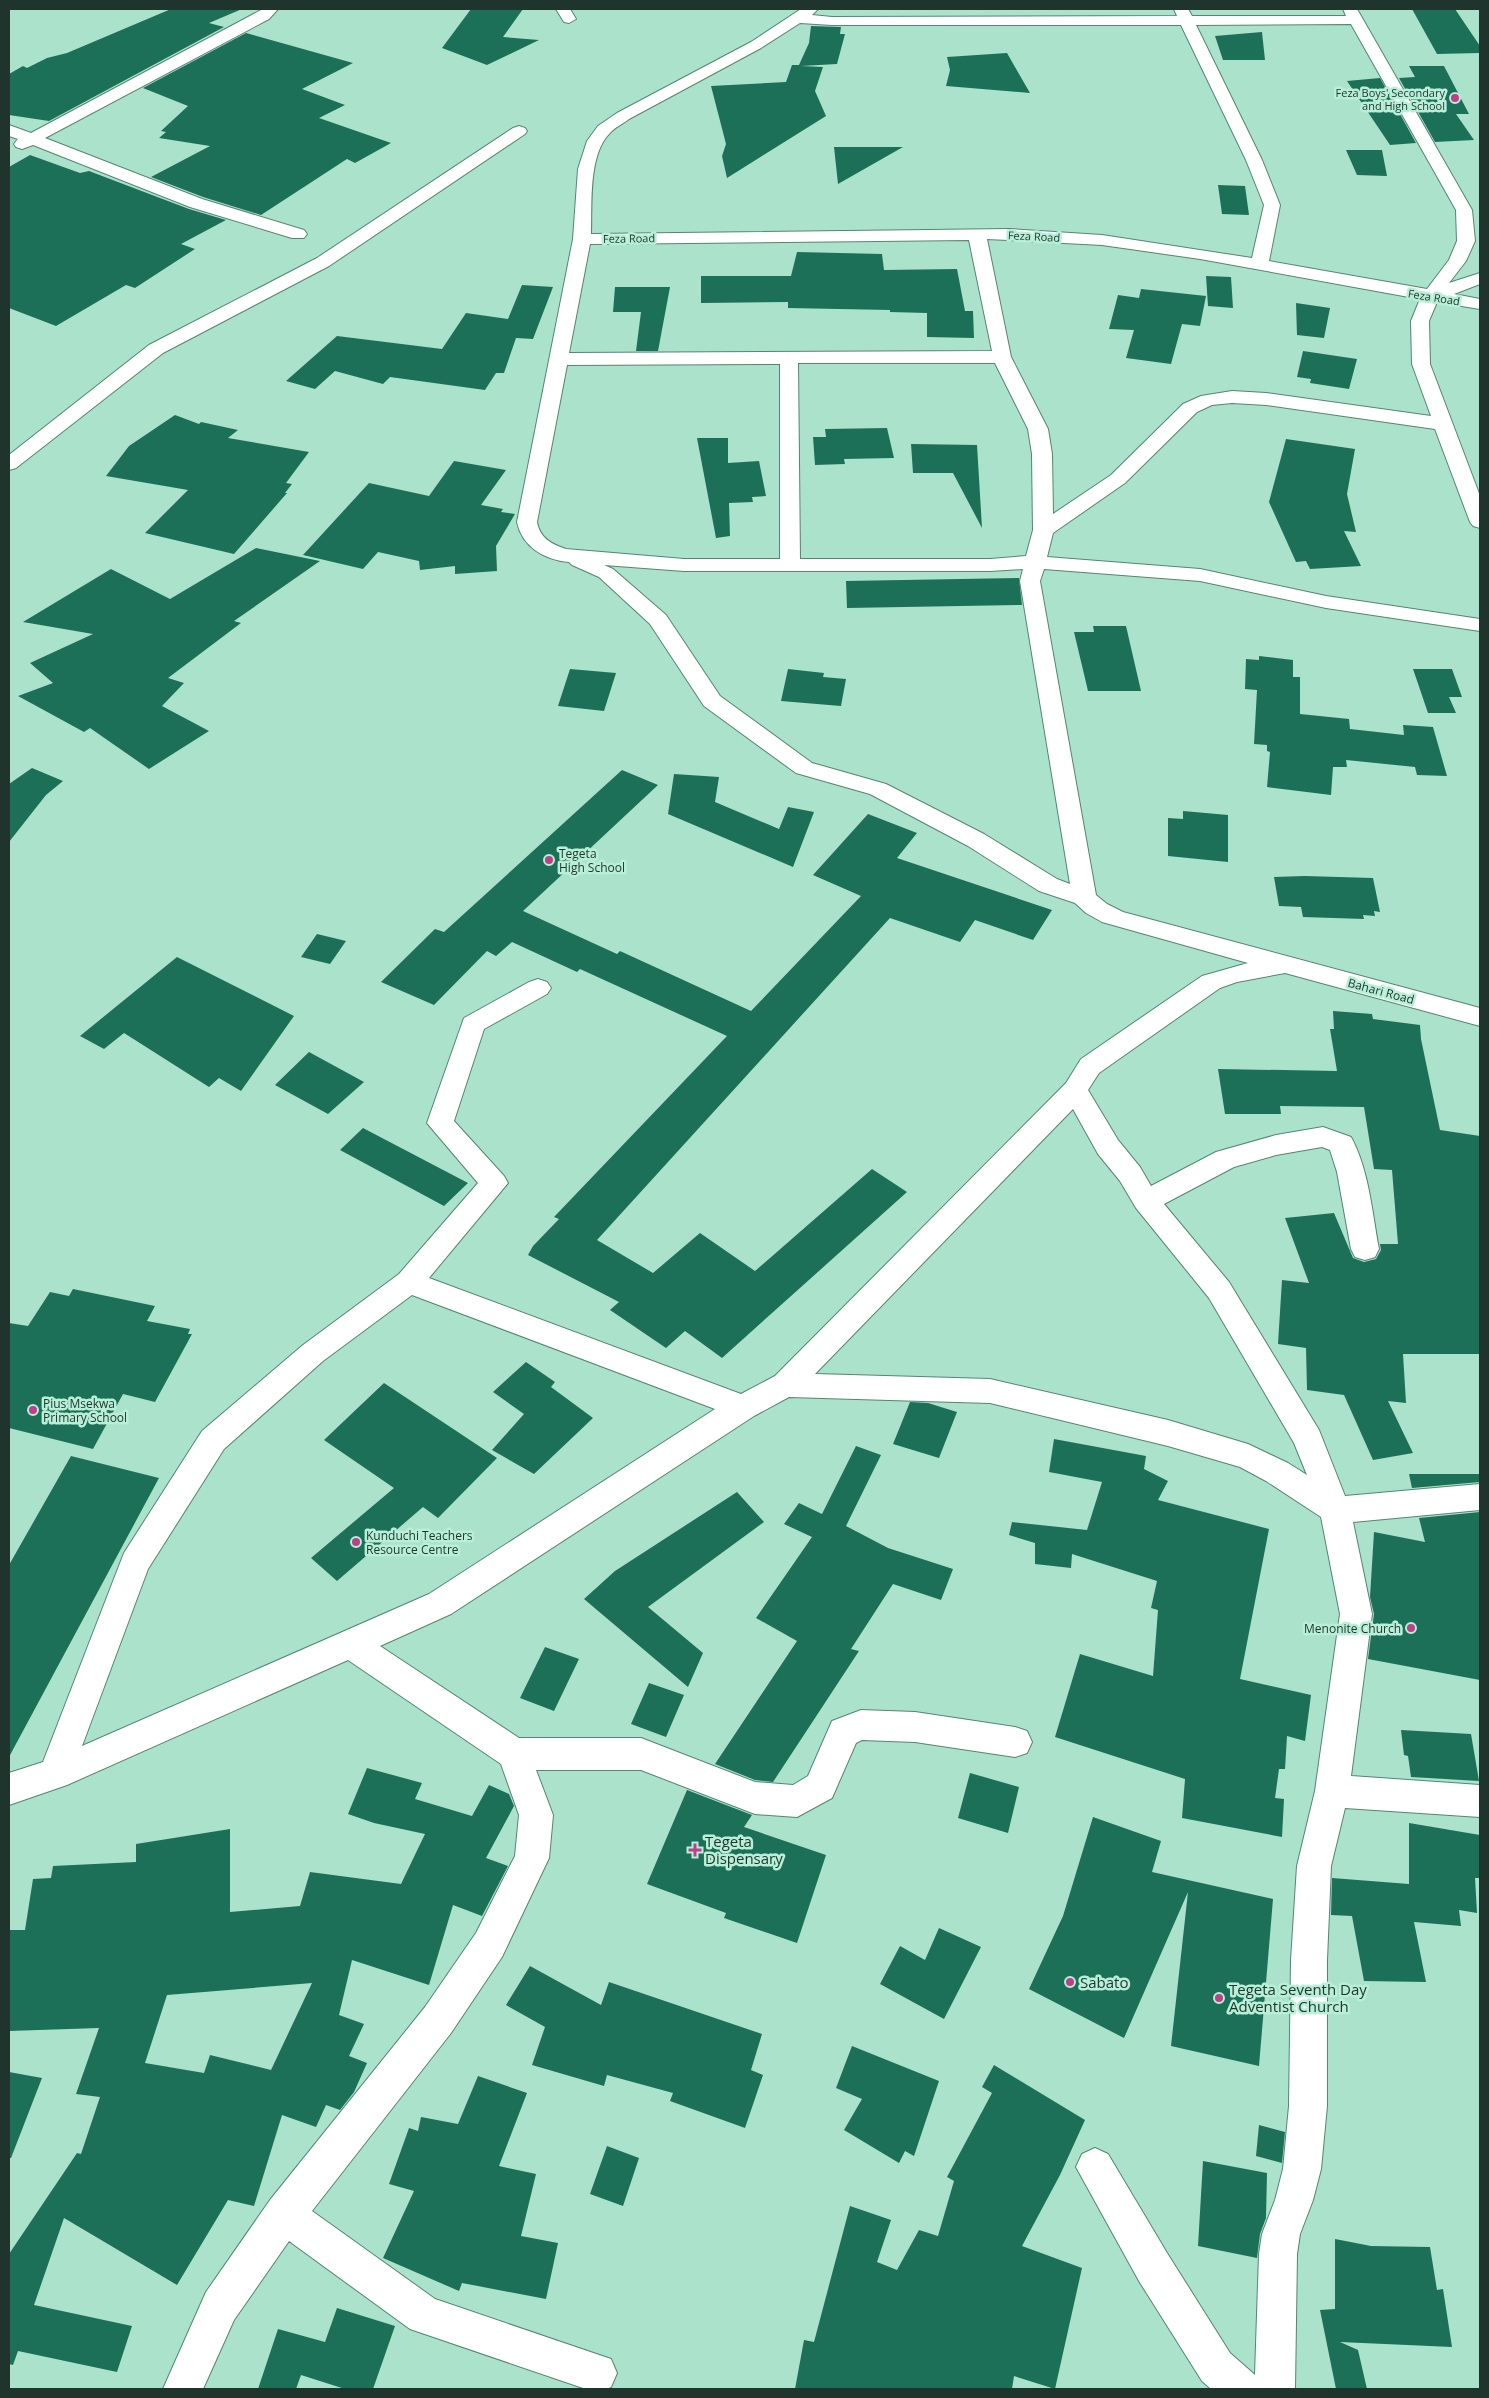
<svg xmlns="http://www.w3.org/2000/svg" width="1489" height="2398" font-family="'Open Sans',sans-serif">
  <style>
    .building { fill: #1d7058; fill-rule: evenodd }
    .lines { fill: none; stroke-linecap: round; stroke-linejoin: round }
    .minor-casing { stroke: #538673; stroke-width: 2 }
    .minor { fill: #fff; fill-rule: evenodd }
    .poi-dot { fill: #be3e88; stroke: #b8efd9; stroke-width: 2 }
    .labels { text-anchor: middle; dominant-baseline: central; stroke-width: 5; stroke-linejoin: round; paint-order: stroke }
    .far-poi-label { font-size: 11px; fill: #1f342c; stroke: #b8efd9; text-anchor: end }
    .far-street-label { font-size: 11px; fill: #1f342c; stroke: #b8efd9 }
    .poi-label { font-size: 12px; fill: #1f342c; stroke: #b8efd9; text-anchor: start }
    .street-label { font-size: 12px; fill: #1f342c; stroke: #b8efd9 }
    .near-poi-label { font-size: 15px; fill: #1f342c; stroke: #b8efd9; text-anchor: start }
  </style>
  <rect width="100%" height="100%" fill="#abe2cc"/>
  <path class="building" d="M171 9H242L209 23 224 27 49 121 9 115V74L23 66 27 68 47 58 67 53Z
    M471 9H523L503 37 539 40 487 65 442 48Z
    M1412 9H1455L1480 46V53L1437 54Z
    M811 26 841 27 840 34H845L837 64 801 66 823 67 815 91 826 116 727 178 722 156 726 144 711 86 786 82 792 65H799L809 43Z
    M1262 32 1265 60H1223L1215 36Z
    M246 33 353 63 302 89 345 105 319 118 391 143 355 163 347 159 261 215 203 197 151 177 210 146 159 138 166 132 161 131 188 106 143 88Z
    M1007 53 1030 93 946 86 950 70 947 57Z
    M1409 66H1444L1469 114H1456L1474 140 1435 142 1399 78 1415 77Z
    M1380 78 1416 143 1390 145 1347 81Z
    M834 147H903L838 184Z
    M1346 150H1382L1387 176 1357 175Z
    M30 155 80 173 89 171 189 209 226 220 181 244 195 249 135 288 126 285 56 326 9 308V167Z
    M1218 185 1245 186 1249 215 1222 214Z
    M797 252 882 254 884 270 957 269 965 311H973L974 338 927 337V313L890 312V310L788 308V302L701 303V276H791Z
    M1206 276 1231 277 1233 308 1208 306Z
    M522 285 553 287 533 339 516 338 504 373H496L485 390 390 377 383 384 335 371 315 389 286 381 337 336 442 349 466 313 508 319Z
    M615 287H670L658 351H636L641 312H613Z
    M1141 289 1206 296 1200 326 1182 324 1171 364 1126 358 1134 330 1109 329 1118 295 1139 298Z
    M1296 303 1330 308 1324 338 1297 335Z
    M1303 351 1357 359 1349 389 1310 383 1311 379 1297 377Z
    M175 415 199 424 201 422 238 430 228 438 309 452 286 483 292 484 285 493H287L234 554 145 533 188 490 106 476 129 446Z
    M887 428 894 458 844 459 845 464 815 465 813 437H826L825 429Z
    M697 438H728V463L759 461 766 496 752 497 753 502 729 503 730 536 716 538Z
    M1286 439 1355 449 1347 494 1356 532 1344 531 1361 566 1310 569 1306 561 1296 562 1269 502Z
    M911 444 977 445 982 528 953 473H913Z
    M454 461 506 470 481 505 503 509 501 512 515 514 496 546 497 571 455 574V566L420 570 419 561 378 552 363 569 303 555 369 483 429 496Z
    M256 548 320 561 234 621 241 623 168 678 184 683 162 706 209 731 149 769 90 728 84 732 18 696 53 683 30 663 93 634 23 622 111 569 170 599Z
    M1019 578 1022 605 847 608 846 581Z
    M1093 626H1126L1141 691H1088L1074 632H1094Z
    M1259 656 1293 660V677H1300V714L1349 719 1350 729 1404 735 1403 725 1433 727 1447 776 1417 775 1415 767 1346 760 1347 767H1333L1331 795 1267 787 1270 752 1267 751V745L1254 744 1257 690 1245 689 1246 659 1259 660Z
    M570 669 616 673 604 711 558 706Z
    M788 669 824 673 823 677 846 679 841 706 781 701Z
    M1413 669H1452L1462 697H1449L1456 713H1428Z
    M32 768 63 781 46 795 9 842V784Z
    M622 770 658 785 523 911 617 954 620 951 751 1011 861 896 813 875 868 814 917 833 897 858 1052 910 1033 940 975 920 960 942 890 918 597 1240 653 1273 700 1233 755 1271 872 1169 907 1192 722 1358 685 1331 666 1348 610 1310 619 1302 528 1255 533 1246 559 1219 554 1217 727 1036 580 969 577 972 512 942 496 956 487 951 434 1005 381 982 435 929 444 932Z
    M674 774 719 777 715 802 779 829 788 807 814 812 793 867 668 814Z
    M1183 811 1228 815V862L1168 856V818L1183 819Z
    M1305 876 1373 878 1380 912 1374 911 1375 916 1363 915 1364 919 1303 917 1301 907 1279 906 1274 877Z
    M317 934 346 941 330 964 301 957Z
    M177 957 294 1016 241 1091 219 1078 209 1087 124 1033 104 1049 80 1036Z
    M1333 1011 1372 1014 1373 1019 1420 1025 1421 1039 1440 1130 1480 1136V1354H1403L1406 1403 1388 1401 1413 1453 1373 1460 1344 1395 1307 1390 1306 1348 1278 1344 1282 1280 1309 1283 1285 1218 1334 1213 1353 1258 1364 1262 1376 1259 1381 1250 1380 1244H1398L1392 1170 1374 1169 1364 1107 1280 1106 1281 1114H1225L1218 1069 1337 1071 1330 1029H1334Z
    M309 1052 364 1082 328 1114 275 1085Z
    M363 1128 468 1183 444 1206 340 1150Z
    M73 1289 155 1306 147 1321 190 1329 188 1334H192L155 1402 123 1394 93 1449 9 1428V1323L28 1326 50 1292 69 1296Z
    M526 1362 555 1382 551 1387 593 1418 534 1474 492 1450 524 1414 493 1392Z
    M384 1383 497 1458 438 1518 423 1507 337 1581 311 1558 394 1488 324 1440Z
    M910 1402 928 1403 957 1412 939 1458 893 1444Z
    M1054 1439 1146 1456 1144 1469 1168 1481 1158 1500 1269 1529 1240 1679 1311 1695 1305 1741 1287 1736 1285 1769H1279L1275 1798 1284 1799 1282 1837 1182 1818 1185 1779 1055 1737 1080 1654 1153 1676 1158 1610 1151 1608 1157 1581 1072 1554 1071 1568 1035 1564V1543L1009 1535 1012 1522 1087 1530 1102 1482 1049 1472Z
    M856 1446 881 1455 846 1526 888 1548 953 1569 941 1600 893 1584 851 1649 859 1651 773 1782 755 1780 715 1764 797 1641 756 1618 812 1537 784 1524 799 1503 822 1514Z
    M71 1456 159 1478 9 1757V1565Z
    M1409 1474H1480V1482L1412 1488Z
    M737 1492 764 1522 648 1607 703 1653 688 1687 584 1599 615 1571Z
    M1480 1512V1680L1368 1659 1374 1614 1370 1597 1374 1532 1425 1542 1419 1518Z
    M545 1647 579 1659 554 1711 520 1698Z
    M649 1683 684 1695 666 1737 631 1724Z
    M1401 1730 1471 1734 1479 1781 1411 1777 1408 1756 1404 1755Z
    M367 1768 422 1783 415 1799 472 1816 489 1785 509 1794 514 1806 486 1858 508 1866 482 1916 453 1905 429 1985 352 1960 339 2015 364 2024 349 2056 367 2063 354 2092 340 2110 326 2105 316 2127 282 2115 254 2206 228 2200 177 2285 64 2218 34 2305 132 2326 117 2372 18 2351 13 2365 9 2364V2254L77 2153 81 2154 100 2097 76 2094 99 2028 9 2031V1930H25L33 1879 51 1878 53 1866 136 1862V1844L230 1829V1912L300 1906 310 1872 401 1884 425 1834 374 1823 348 1814ZM312 1983 271 2070 210 2055 204 2073 145 2063 167 1995Z
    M970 1773 1019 1787 1008 1833 958 1818Z
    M687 1790 752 1815 744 1827 826 1855 797 1943 724 1918 726 1913 647 1884Z
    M1093 1817 1161 1841 1152 1872 1273 1899 1259 2066 1171 2046 1188 1892 1124 2038 1029 1989 1063 1916Z
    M1409 1823 1480 1835V1878H1475L1477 1913 1459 1910 1461 1926 1414 1922 1426 1982 1364 1981 1352 1916 1331 1915 1332 1878 1409 1884Z
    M939 1928 981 1947 944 2019 880 1984 900 1946 925 1960Z
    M530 1966 601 2005 609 1982 762 2034 751 2070 763 2075 745 2128 670 2101 673 2093 607 2075 604 2086 532 2065 545 2027 506 2005Z
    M852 2046 939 2081 914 2156 905 2151 899 2163 844 2130 862 2099 836 2088Z
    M994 2065 1085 2120 1060 2175 1022 2246 1082 2268 1055 2389 1014 2376 1012 2389H795L804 2340 814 2342 850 2206 891 2220 877 2262 897 2270 919 2230 938 2236 954 2181 947 2177 992 2093 982 2087Z
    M9 2072 42 2078 11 2158H9Z
    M478 2076 527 2093 499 2166 536 2174 521 2236 558 2243 546 2299 462 2283 459 2291 383 2258 414 2191 389 2184 409 2128 418 2131 421 2117 458 2124Z
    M1259 2125 1285 2132 1282 2163 1256 2156Z
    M607 2146 639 2158 623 2206 590 2194Z
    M1203 2161 1267 2173 1266 2218 1260 2234 1257 2258 1198 2246Z
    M1335 2239 1371 2246 1430 2247 1437 2290 1443 2289 1452 2347 1340 2342 1358 2350 1367 2389H1336L1320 2310 1335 2309Z
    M337 2308 395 2326 373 2389H345L301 2375 296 2389H258L278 2329 325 2342Z"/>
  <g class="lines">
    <defs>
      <path id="minor" d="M263 9H278L269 19 45 138 202 199 304 230 307 234 304 238H292L190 207 33 145 22 149 16 147 14 144 18 139 9 136V125L31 133Z
        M556 9H570L576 19 569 23 564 22Z
        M801 9H818L812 15 832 17 1177 16 1174 9H1188L1192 16H1346L1343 9H1357L1472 210 1475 241 1466 261 1449 283 1480 273V284L1454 294 1480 299V309L1437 302 1429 321 1430 364 1480 496V528L1473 526 1470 522 1435 429 1266 405 1232 403 1212 405 1197 412 1125 483 1053 533 1047 557 1200 569 1326 596 1480 619V631L1326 608 1200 581 1044 569 1040 581 1096 895 1107 904 1123 912 1480 1008V1026L1285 973 1237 982 1220 988 1099 1073 1088 1090 1118 1140 1140 1167 1151 1186 1216 1152 1276 1135 1323 1127 1351 1137C1369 1170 1372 1212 1379 1249L1375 1257 1365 1260 1355 1257 1351 1249 1337 1172 1330 1150 1322 1147 1276 1155 1234 1167 1164 1204 1229 1282 1319 1430 1345 1496 1480 1484V1510L1353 1522 1372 1614 1351 1776 1480 1785V1817L1345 1808 1331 1866 1327 1960V2106L1321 2169 1313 2200 1300 2234 1297 2254 1295 2389H1211L1202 2381 1139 2281 1076 2167 1082 2154 1095 2148 1108 2154 1167 2253 1230 2353 1255 2375 1259 2254 1262 2234 1275 2200 1283 2169 1289 2106 1291 1960 1297 1866 1315 1791 1340 1614 1321 1517 1266 1481 1240 1467 1168 1446 990 1403 789 1397 754 1416 451 1614 380 1646 519 1738H641L755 1782 793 1785 808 1776 832 1721 861 1710 915 1712 1015 1727 1027 1731 1032 1742 1027 1753 1015 1757 915 1742 862 1740 856 1743 832 1798 797 1817 755 1814 641 1770H536L553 1815 549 1858 502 1957 451 2033 312 2211 435 2299 611 2359 617 2373 611 2387 606 2389H586L410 2329 289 2241 234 2320 203 2389H163L206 2292 270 2200 425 2007 476 1933 515 1856 519 1815 501 1764 348 1660 67 1785 9 1805V1773L43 1762 124 1553 202 1431 303 1345 399 1274 478 1183 427 1123 464 1018 529 982 538 979 547 982 551 988 547 994 484 1029 454 1121 504 1176 508 1183 429 1278 741 1394 775 1376 1066 1083 1081 1059 1202 976 1248 963 1102 922 1086 913 1075 903 1039 891 968 846 870 794 796 773 704 706 650 624 599 577 572 565 569 562C545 560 522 547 517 522L573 239 578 169 587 141 598 126 617 113 751 42ZM800 23 832 25H1181L1246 160 1264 205 1252 258 1102 235 1010 229 591 234C592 205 588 154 610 133 615 127 623 124 629 119L761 48ZM1351 24 1456 210 1457 241 1449 260 1427 289 1269 261 1280 205 1262 160 1196 25ZM987 239 1102 245 1200 259 1420 299 1411 321 1412 364 1431 416 1266 393 1232 391 1201 396 1183 404 1111 475 1053 514 1052 454 1048 429 1011 357ZM969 240 992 351 569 353 590 244ZM798 363H995L1028 429 1032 454 1033 530 1026 556 990 559H800ZM780 364V559H684L566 549C551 544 540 538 537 522L567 365ZM604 565 684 571H990L1023 569 1020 581 1070 884 1057 879 984 834 886 784 812 763 720 696 666 615 613 569ZM1073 1109 1098 1154 1120 1181 1136 1208 1209 1298 1294 1443 1307 1475 1288 1463 1248 1444 1168 1420 990 1379 815 1374ZM412 1295 715 1409 429 1594 82 1746 148 1569 224 1449 323 1361Z
        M519 126 525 128 527 131 525 134 329 266 163 353 16 468 9 470V455L149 345 317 258 513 128Z"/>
    </defs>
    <use href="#minor" class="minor-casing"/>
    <use href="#minor" class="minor"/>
  </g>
  <g class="poi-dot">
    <circle cx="1455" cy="98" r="5"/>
    <circle cx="549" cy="860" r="5"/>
    <circle cx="33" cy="1410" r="5"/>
    <circle cx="356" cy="1542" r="5"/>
    <circle cx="1411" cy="1628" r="5"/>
    <path d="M692.5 1842.5h5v5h5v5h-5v5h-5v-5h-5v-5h5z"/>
    <circle cx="1070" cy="1982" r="5"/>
    <circle cx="1219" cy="1998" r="5"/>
  </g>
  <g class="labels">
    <g class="far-poi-label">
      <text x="1445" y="92">Feza Boys' Secondary<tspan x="1445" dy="13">and High School</tspan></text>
    </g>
    <g class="far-street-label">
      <text transform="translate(1034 236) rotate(3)">Feza Road</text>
      <text transform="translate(629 238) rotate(-1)">Feza Road</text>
      <text transform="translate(1434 297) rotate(9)">Feza Road</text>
    </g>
    <g class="poi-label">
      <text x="559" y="853">Tegeta<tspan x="559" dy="14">High School</tspan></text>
      <text x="43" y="1403">Pius Msekwa<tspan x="43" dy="14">Primary School</tspan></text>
      <text x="366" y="1535">Kunduchi Teachers<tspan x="366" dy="14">Resource Centre</tspan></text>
      <text x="1401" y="1628" text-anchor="end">Menonite Church</text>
    </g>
    <g class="street-label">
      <text transform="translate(1381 991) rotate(15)">Bahari Road</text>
    </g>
    <g class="near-poi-label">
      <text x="705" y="1841">Tegeta<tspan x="705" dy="17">Dispensary</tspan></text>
      <text x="1080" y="1982">Sabato</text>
      <text x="1229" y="1989">Tegeta Seventh Day<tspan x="1229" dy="17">Adventist Church</tspan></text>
    </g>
  </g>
  <rect width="1489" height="2398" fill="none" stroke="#1f342c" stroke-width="20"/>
</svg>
